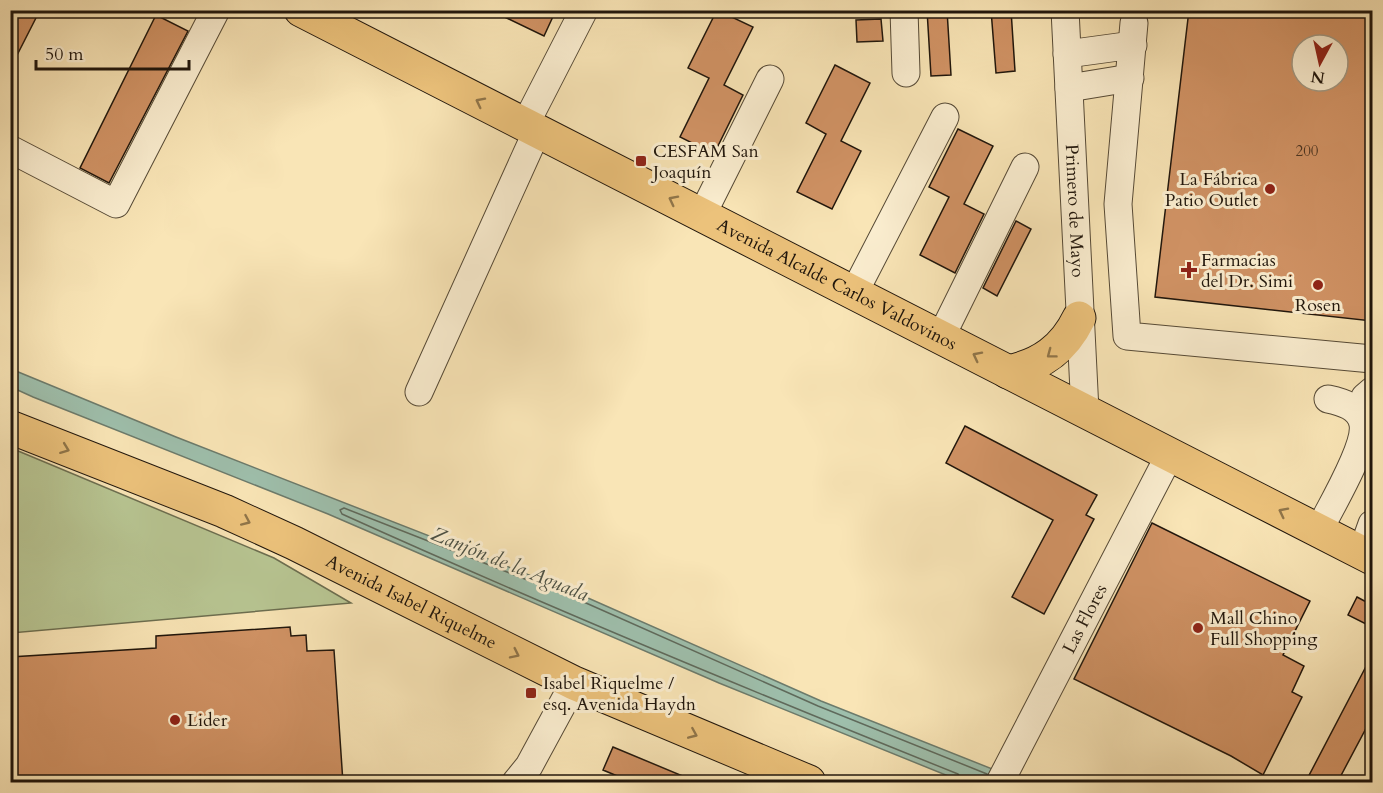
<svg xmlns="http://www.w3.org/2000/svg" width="1383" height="793" font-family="Cardo,serif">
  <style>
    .green { fill: #b8c693; stroke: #6c6e50; stroke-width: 1.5 }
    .water { fill: #9ebfac; stroke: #6c7b6c; stroke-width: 1.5 }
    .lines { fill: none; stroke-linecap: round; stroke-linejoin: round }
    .shore { stroke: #5f6a5c; stroke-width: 1.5 }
    .building { fill: #d09264; stroke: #20160c; stroke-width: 1.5; fill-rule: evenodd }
    .minor-casing { stroke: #564a36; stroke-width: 29 }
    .major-casing { stroke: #20160c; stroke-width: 35 }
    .minor { stroke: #fbeed0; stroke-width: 27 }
    .major { stroke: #ecc27b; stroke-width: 33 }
    .oneway { stroke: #907549 }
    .poi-dot { fill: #8f2418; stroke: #fbeed0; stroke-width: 2 }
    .labels { text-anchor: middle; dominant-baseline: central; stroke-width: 6; stroke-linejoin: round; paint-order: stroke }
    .number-label { font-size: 15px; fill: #4c3522 }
    .poi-label { font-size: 18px; fill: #20160c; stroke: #fbeed0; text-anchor: start }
    .street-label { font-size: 18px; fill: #20160c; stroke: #fbeed0 }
    .water-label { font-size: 20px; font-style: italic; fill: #4c5144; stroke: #fbeed0 }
  </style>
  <rect width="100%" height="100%" fill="#f9e5b6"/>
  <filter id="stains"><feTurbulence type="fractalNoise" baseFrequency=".00333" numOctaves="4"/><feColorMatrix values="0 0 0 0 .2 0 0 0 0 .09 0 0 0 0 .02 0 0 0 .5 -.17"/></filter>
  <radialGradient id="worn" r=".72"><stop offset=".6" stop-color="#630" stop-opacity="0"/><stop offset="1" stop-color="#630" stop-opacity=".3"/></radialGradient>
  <path class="green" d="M11 448 274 558 351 603 11 633Z"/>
  <path class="water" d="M11 369 176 437 588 598 821 701 1025 782H963L719 683 328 514 33 397 11 387Z"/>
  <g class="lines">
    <path class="shore" d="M963 782 958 774C751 691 545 606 342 514L340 510 344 508 586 603 818 706 987 774"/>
  </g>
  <path class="building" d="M10 10H40L10 69Z
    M490 10H556L544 36Z
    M717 10 753 27 724 85 743 95 714 154 680 137 709 78 688 68Z
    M927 10H947L951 75 931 76Z
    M991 10H1011L1015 71 996 73Z
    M1189 10H1372V321L1155 297ZM1302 45H1338V81H1302Z
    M156 15 188 31 109 183 80 168Z
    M881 19 883 41 857 42 856 20Z
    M835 65 870 83 841 141 861 151 832 209 797 192 826 134 806 123Z
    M958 129 993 146 964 204 984 214 955 273 920 255 949 197 929 187Z
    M1016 221 1031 229 997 296 983 288Z
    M965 426 1097 495 1086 515 1094 519 1044 614 1012 597 1053 520 946 463Z
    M1152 523 1310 601 1283 655 1304 666 1292 692 1302 697 1263 775 1231 756 1074 679Z
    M1357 597 1372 605V627L1348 615Z
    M290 627 291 636 306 635 307 651 334 650 343 783H10V657L156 648V636Z
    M1372 655V717L1337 783H1305Z
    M613 747 697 782V783H634L603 770Z"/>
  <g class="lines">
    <defs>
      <g id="minor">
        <path d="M904 10 906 73"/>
        <path id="s1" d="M1065 10 1085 411"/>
        <path d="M1134 23 1118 204 1127 336 1372 359"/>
        <path d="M1067 54 1133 45"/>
        <path d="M1069 88 1130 78"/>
        <path d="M525 125 584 10"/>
        <path d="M10 149 116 204 216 10"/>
        <path d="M702 215 770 79"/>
        <path d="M854 293 945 117"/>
        <path d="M941 337 1025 167"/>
        <path d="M419 392 537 131"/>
        <path d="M1365 397 1372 391"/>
        <path d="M1319 530C1330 508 1367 447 1363 424 1360 407 1342 402 1328 399"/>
        <path d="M1362 552 1372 524"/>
        <path d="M516 782 529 766 574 683"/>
        <path id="s2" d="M1000 782 1170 454"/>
      </g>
      <g id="major">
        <path id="s3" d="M301 10 1372 558"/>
        <path d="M1008 372C1041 365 1064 349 1079 318"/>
        <path id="s4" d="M10 427 224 511 294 543 574 683 809 782"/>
      </g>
    </defs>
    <use href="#minor" class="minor-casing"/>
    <use href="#major" class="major-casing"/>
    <use href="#minor" class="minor"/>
    <use href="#major" class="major"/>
  </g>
  <defs><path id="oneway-chevron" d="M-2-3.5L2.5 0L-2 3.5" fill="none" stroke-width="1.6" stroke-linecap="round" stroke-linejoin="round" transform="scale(1.5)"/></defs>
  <g class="oneway">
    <use href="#oneway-chevron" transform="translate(480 102) rotate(-153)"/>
    <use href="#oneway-chevron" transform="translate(673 200) rotate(-153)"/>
    <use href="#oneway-chevron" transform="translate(1051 354) rotate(143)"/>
    <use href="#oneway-chevron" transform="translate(977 356) rotate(-153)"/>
    <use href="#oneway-chevron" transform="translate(65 449) rotate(21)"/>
    <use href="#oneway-chevron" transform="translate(1283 512) rotate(-153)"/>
    <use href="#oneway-chevron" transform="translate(246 521) rotate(24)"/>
    <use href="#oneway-chevron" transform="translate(515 654) rotate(26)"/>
    <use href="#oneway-chevron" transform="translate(693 734) rotate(23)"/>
  </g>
  <g class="poi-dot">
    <rect x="635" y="155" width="12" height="12" rx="3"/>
    <circle cx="1270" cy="189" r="6"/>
    <path d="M1186 261h6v6h6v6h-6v6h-6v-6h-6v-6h6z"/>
    <circle cx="1318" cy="285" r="6"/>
    <circle cx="1198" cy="628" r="6"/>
    <rect x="525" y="687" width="12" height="12" rx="3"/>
    <circle cx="175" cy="720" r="6"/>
  </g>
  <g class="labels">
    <g class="number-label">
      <text x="1307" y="151">200</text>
    </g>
    <g class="poi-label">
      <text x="653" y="151">CESFAM San<tspan x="653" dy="21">Joaquín</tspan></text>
      <text x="1258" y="179" text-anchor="end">La Fábrica<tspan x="1258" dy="21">Patio Outlet</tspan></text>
      <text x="1201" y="260">Farmacias<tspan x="1201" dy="21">del Dr. Simi</tspan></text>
      <text x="1318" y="305" text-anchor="middle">Rosen</text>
      <text x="1210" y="618">Mall Chino<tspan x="1210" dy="21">Full Shopping</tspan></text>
      <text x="543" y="683">Isabel Riquelme /<tspan x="543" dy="21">esq. Avenida Haydn</tspan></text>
      <text x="187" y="720">Lider</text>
    </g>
    <g class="street-label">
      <text stroke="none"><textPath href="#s1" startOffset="201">Primero de Mayo</textPath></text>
      <text stroke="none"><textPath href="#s3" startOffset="602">Avenida Alcalde Carlos Valdovinos</textPath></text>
      <text stroke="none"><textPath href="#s4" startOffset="438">Avenida Isabel Riquelme</textPath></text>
      <text stroke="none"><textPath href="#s2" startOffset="184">Las Flores</textPath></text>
    </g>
    <g class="water-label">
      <text transform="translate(510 564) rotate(22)">Zanjón de la Aguada</text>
    </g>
  </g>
  <rect width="1383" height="793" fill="none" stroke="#f9e5b6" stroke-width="36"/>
  <rect x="12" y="12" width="1359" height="769" fill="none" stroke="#20160c" stroke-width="3"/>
  <rect x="18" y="18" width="1347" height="757" fill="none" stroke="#20160c" stroke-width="1.5"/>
  <g transform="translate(1320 63) rotate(188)"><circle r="28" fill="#fbeed0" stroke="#a39882" stroke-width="1.5"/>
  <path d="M0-4.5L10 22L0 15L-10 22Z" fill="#8f2418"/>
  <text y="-9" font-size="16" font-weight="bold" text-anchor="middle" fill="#20160c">N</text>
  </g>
  <path d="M36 60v9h153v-9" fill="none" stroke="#20160c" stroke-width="3"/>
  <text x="45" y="60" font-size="18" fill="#20160c" stroke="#fbeed0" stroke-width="4.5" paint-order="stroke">50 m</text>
  <rect width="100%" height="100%" filter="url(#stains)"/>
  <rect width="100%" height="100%" fill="url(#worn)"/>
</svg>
